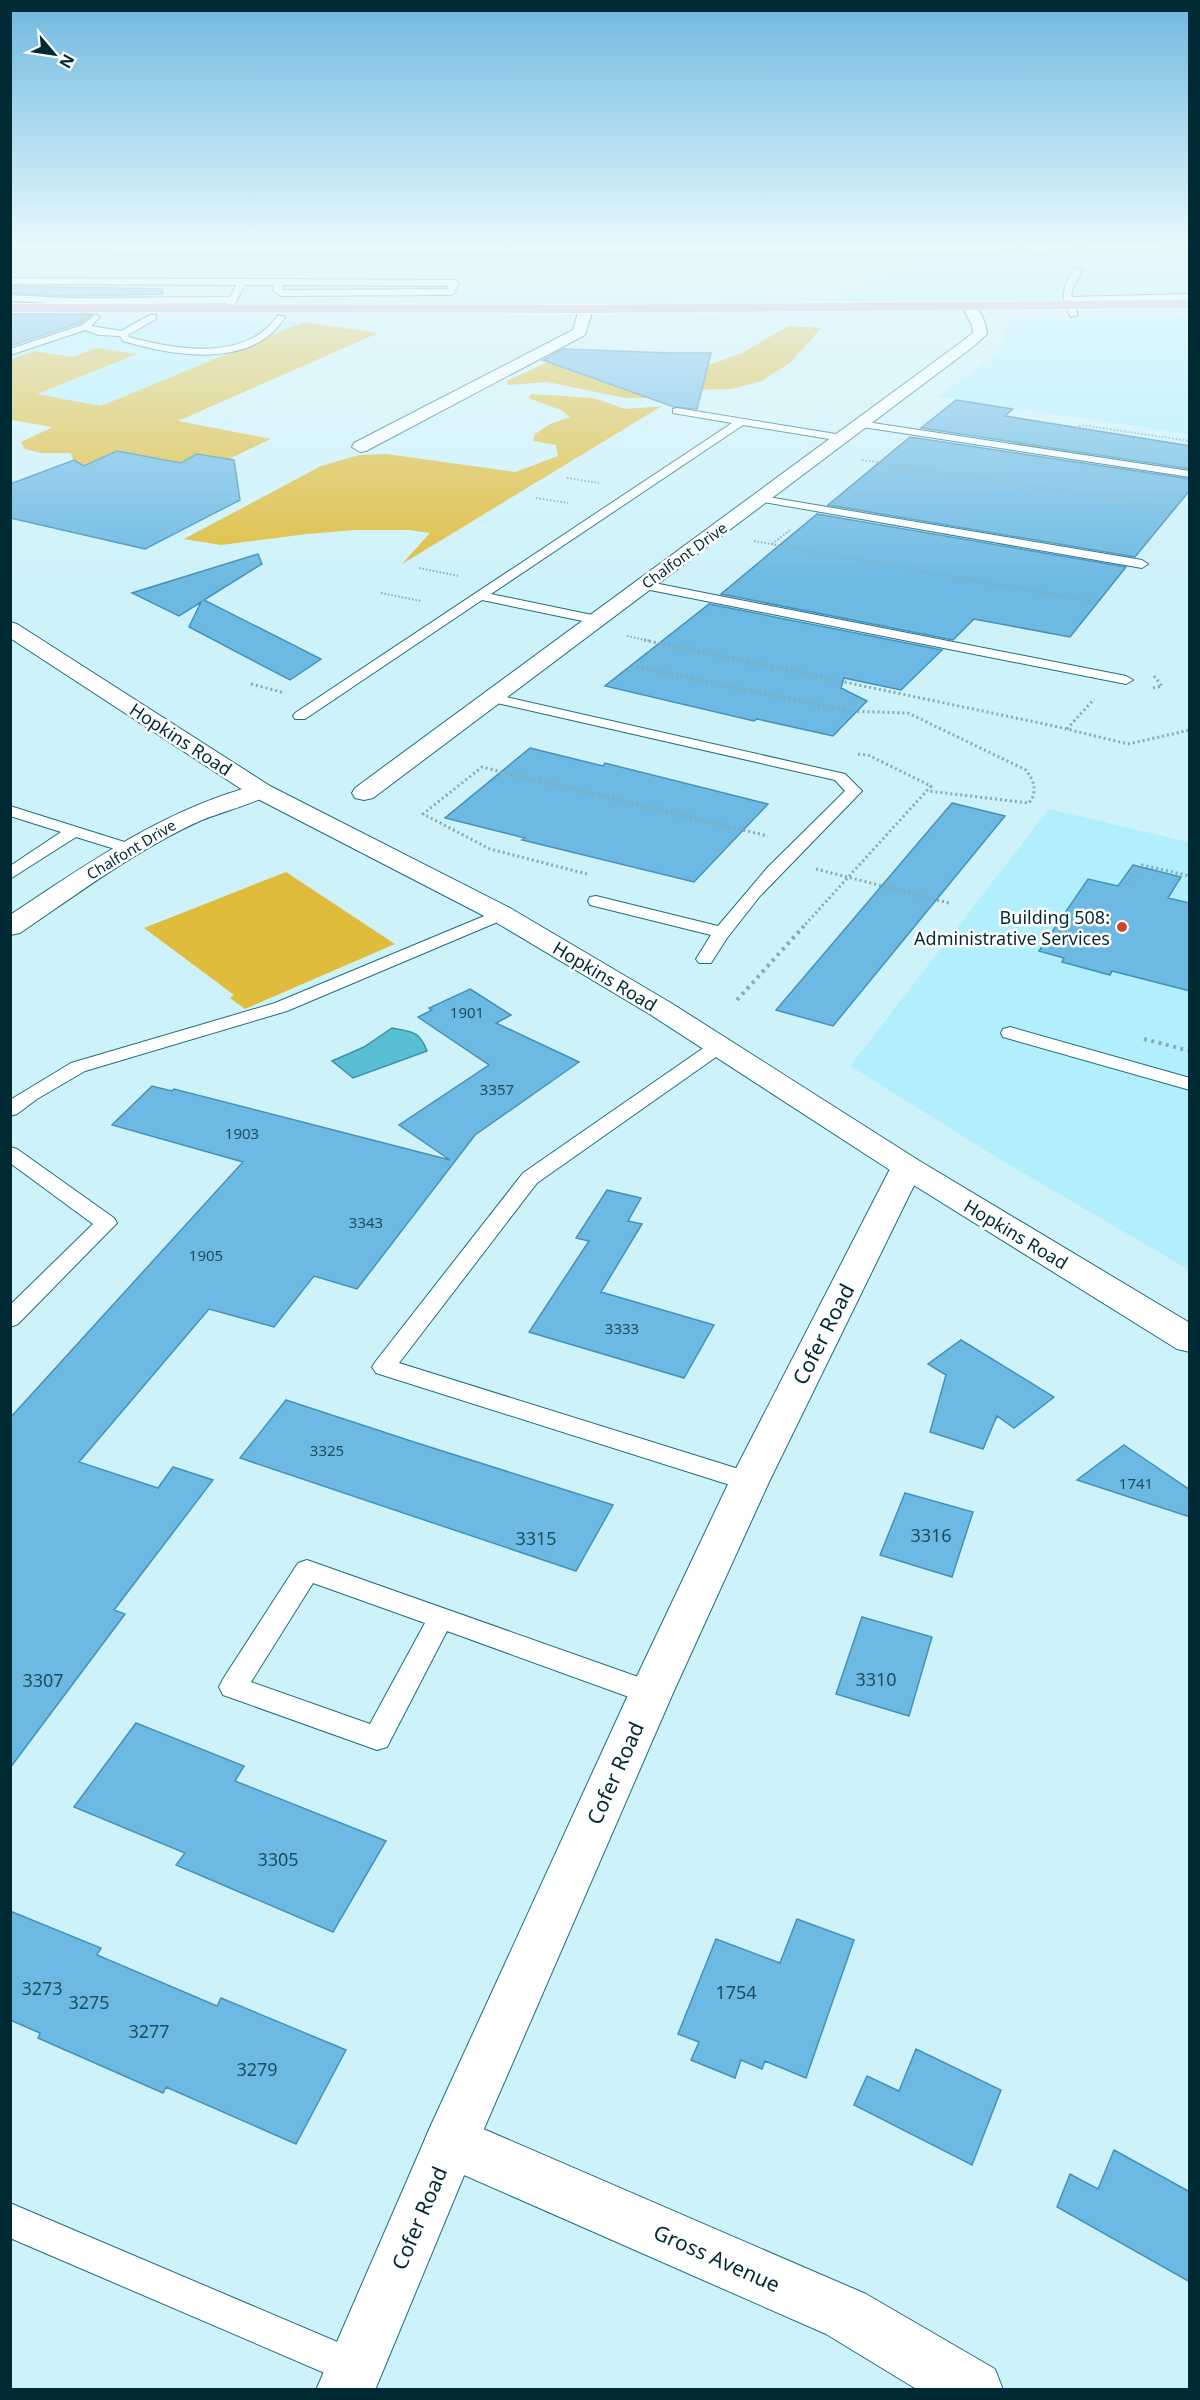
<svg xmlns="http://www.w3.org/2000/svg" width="1200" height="2400" font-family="'Noto Sans',sans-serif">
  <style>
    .built { fill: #b2effd }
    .green { fill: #dfbc3c }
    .water { fill: #57bed4; stroke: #3d92a4; stroke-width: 1.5 }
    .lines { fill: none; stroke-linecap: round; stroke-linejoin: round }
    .stream { fill: #3d92a4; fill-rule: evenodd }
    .building { fill: #6cb9e3; stroke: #4492ba; stroke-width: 1.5 }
    .service-casing { stroke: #1d6e7d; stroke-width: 2 }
    .minor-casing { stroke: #1d6e7d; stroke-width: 2 }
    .tertiary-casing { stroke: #1d6e7d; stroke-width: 2 }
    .secondary-casing { stroke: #1d6e7d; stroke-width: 2 }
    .primary-casing { stroke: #fff; stroke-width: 2 }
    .path-far2 { stroke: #84aab3; stroke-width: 2; stroke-dasharray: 1.5 2; stroke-linecap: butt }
    .path-far1 { stroke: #84aab3; stroke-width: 3; stroke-dasharray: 2 3; stroke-linecap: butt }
    .path { stroke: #84aab3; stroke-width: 4; stroke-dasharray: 3 4.5; stroke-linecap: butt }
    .service { fill: #fff; fill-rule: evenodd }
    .minor { fill: #fff; fill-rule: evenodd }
    .tertiary { fill: #fff; fill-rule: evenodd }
    .secondary { fill: #fff; fill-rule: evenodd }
    .primary { fill: #dca9d3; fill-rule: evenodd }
    .poi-dot { fill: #cf4528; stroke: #fff; stroke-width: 2 }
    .labels { text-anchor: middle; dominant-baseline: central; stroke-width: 5; stroke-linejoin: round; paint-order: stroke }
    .far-street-label { font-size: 15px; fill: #002a33; stroke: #fff }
    .number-label { font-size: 15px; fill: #1b4e5f }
    .street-label { font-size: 18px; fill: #002a33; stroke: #fff }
    .poi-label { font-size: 18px; fill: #002a33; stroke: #fff; text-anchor: end }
    .near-number-label { font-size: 18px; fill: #1b4e5f }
    .near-street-label { font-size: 21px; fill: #002a33; stroke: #fff }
  </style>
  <rect width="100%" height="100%" fill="#cef2fa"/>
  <path class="built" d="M1189 250V299L823 304 935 256 1057 258 1103 251Z
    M1189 318V434L938 397 999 352 1008 322Z
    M11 322H304L101 406 36 394 136 355 97 348 72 357 34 351 11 360Z
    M1049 809 1188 842 1189 840V1270L1001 1160 850 1066Z"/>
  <path class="green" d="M304 322 378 333 178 421 271 439 123 509 75 466 71 453H41L25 449 21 442 53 427 11 420V360L34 351 72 357 97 348 137 354 37 394 101 406Z
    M788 326 821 328 791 362 762 381 732 389 692 390 661 398H625L547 382 507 385V381L548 362 693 371 744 352Z
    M531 394 594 398 625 409 662 406 402 564 430 533 409 530H356L307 534 221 545 184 539 321 466 359 455 387 454 515 472 558 456 556 445 533 441 535 434 550 424 570 417 561 410 528 398Z
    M286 872 395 944 245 1009 230 998 234 995 144 928Z"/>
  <path class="water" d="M392 1028C412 1032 419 1030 427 1051L353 1078 332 1061 364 1047Z"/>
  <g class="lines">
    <path class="stream" d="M1074 247H1085L1033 257 10 254V252L1033 255Z
      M1159 247H1190V249L1161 248Z"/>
  </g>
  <path class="building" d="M10 286 162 289 163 294 69 296 10 293Z
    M10 314H92L82 322 10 346Z
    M563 349 671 353H711L697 409 674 407 543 360Z
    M956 400 1013 409 1005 416 1190 446V469L921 428Z
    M910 437 1190 479V490L1135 557 828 505Z
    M117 451 181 463 197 454 234 460 240 500 145 549 10 518V484L74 460 84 466Z
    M817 514 1126 567 1070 637 974 619 953 640 721 594Z
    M258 554 262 564 204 600 321 659 290 680 189 627 201 602 179 616 132 593Z
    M709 604 942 650 901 690 844 678 841 688 867 701 833 736 757 719 754 721 605 686Z
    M530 748 603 766 605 763 768 804 694 882 522 840 525 838 445 818Z
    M952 803 1005 816 833 1026 776 1010Z
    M1133 865 1181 877 1168 898 1190 903V991L1112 971 1110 975 1062 962 1064 958 1039 951 1088 879 1118 886Z
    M470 989 511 1015 496 1023 579 1062 475 1135 357 1289 314 1276 274 1327 209 1309 79 1462 158 1488 173 1467 213 1480 114 1610 125 1614 10 1768V1418L243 1162 112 1125 152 1086 172 1091 174 1089 450 1160 399 1125 489 1065 418 1017 432 1010 429 1008Z
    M607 1190 641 1198 628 1221 642 1224 601 1292 714 1325 684 1378 529 1332 589 1241 576 1238Z
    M961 1340 1054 1397 1014 1428 997 1416 983 1449 930 1432 946 1375 928 1364Z
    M286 1400 414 1442 613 1505 576 1571 240 1458Z
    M1124 1445 1190 1490V1517L1077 1480Z
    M905 1493 973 1512 952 1577 880 1555Z
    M862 1617 932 1637 909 1716 836 1694Z
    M136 1723 244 1766 235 1781 386 1841 333 1932 176 1865 185 1853 74 1807Z
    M10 1911 101 1948 97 1955 217 2006 221 1998 346 2050 296 2144 166 2087 163 2093 38 2038 40 2033 10 2020Z
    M797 1919 854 1940 806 2078 765 2061 762 2069 741 2060 735 2078 691 2060 699 2042 678 2034 716 1939 780 1963Z
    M916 2049 1001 2090 972 2165 854 2105 867 2076 899 2091Z
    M1114 2150 1190 2192V2282L1057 2207 1070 2174 1098 2189Z"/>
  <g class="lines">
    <defs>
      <path id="service" d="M1075 268 1082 270 1073 287 1071 297 1190 294V300L1072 302 1078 315 1071 317C1059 298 1063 286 1075 268Z
        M10 278 455 280 459 283 453 294 450 295 281 296 273 291 274 285H245L232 309 228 312 224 309 227 303 69 304 10 301V295L69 298 230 297 236 285 10 284ZM283 285 449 286 447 289 283 290Z
        M96 314 100 317 91 326 121 331 150 315H156V319L128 335 129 337C176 350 247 362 278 315L285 317C253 370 173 356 123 341L120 336 99 335 85 330 10 355V349L82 325Z
        M677 408 842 435 847 438 842 441 743 425 491 594 602 617 604 620 602 623 597 624 482 600 305 719H295L293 716 295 713 732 423 673 413V409Z
        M860 421 1190 471V477L856 426V422Z
        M762 496 1142 560 1148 564 1142 568 758 501V497Z
        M644 581 1126 676 1133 680 1126 684 640 588 638 585Z
        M493 694 845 774 862 791 760 896 727 938 711 963H699L696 959 711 935 590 905 588 901 590 897 596 896 718 926 768 867 845 791 835 780 488 701 486 698 488 695Z
        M10 806 134 845 136 848 128 853 76 837 10 879V866L61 832 10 816Z
        M501 909 507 910 510 914 507 918 287 1011 85 1071 37 1099 17 1114 10 1116V1100L71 1063 275 1003Z
        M1010 1027 1190 1078V1090L1003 1037 1001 1033 1003 1029Z
        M719 1040 726 1042 728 1046 726 1050 537 1183 399 1363 758 1475 761 1482 758 1489 749 1491 376 1373 372 1367 376 1361 523 1173 712 1042Z
        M10 1147 17 1149 114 1218 117 1223 18 1324 10 1327V1305L93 1224 10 1163Z
        M307 1560 661 1685 665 1693 661 1701 651 1705 447 1631 387 1747 377 1750 223 1695 219 1687 223 1679 298 1563ZM313 1583 425 1623 370 1724 251 1682Z
        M10 2203 368 2355 373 2368 368 2381 355 2386 10 2238Z"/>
      <path id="minor" d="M969 303C980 306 986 323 987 334L974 346 373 798 364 800 355 798 352 793 355 788 964 340 973 333 972 325 962 307Z
        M586 305 593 309 585 335 366 451 360 452 352 447 354 443 573 330 579 309Z
        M261 784 270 786 273 791C267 800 216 814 202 820 137 849 79 893 20 933L10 935V915C90 862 168 807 261 784Z
        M451 2115 866 2294 995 2369 1003 2390H918L826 2334 432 2161 424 2142 432 2123Z"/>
      <path id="tertiary" d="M907 1157 918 1160 923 1167 769 1482 673 1693 470 2161 375 2390H316L432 2123 629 1693 729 1482 891 1167 896 1160Z"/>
      <path id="secondary" d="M10 622 17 624 270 786 510 908 671 1003 918 1160 1190 1323V1352L1177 1349 896 1174 651 1015 492 920 252 796 10 638Z"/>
      <path id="primary" d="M1190 300V308L586 313 10 312V304L586 305Z"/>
    </defs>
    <use href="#service" class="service-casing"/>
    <use href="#minor" class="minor-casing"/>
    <use href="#tertiary" class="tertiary-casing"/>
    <use href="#secondary" class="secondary-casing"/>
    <use href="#primary" class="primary-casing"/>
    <path class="path-far2" d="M1074 431 1081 425 1190 441
      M862 460 1166 507
      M567 478 599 483
      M536 498 568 503
      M754 541 1090 601
      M772 544 790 530
      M419 568 459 576
      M381 593 421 601
      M627 636 651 641"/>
    <path class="path-far1" d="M644 640 1054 726 1128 744 1190 730
      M637 667 847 711 908 713 1026 770C1034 781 1038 791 1029 803L928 791
      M251 684 285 693
      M1153 688 1162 686 1154 676
      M1067 729 1094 699
      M816 869 949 903
      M587 874 490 849 423 814 482 767 768 836
      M1125 884 1142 865 1190 876
      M802 928 931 786 868 755 856 754"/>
    <path class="path" d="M737 1000 804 926
      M1144 1039 1190 1051"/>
    <use href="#service" class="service"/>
    <use href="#minor" class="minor"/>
    <use href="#tertiary" class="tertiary"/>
    <use href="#secondary" class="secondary"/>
    <use href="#primary" class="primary"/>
  </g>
  <linearGradient id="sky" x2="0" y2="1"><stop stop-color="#6eb8e0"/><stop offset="0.42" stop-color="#e9f9fd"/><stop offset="1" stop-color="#e9f9fd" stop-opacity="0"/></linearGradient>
  <rect width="1200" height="583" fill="url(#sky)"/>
  <circle class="poi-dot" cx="1122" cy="927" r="6"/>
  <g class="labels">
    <g class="far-street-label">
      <text transform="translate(684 555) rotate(-36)">Chalfont Drive</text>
      <text transform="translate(131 849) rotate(-31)">Chalfont Drive</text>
    </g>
    <g class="number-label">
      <text x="467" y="1012">1901</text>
      <text x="497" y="1089">3357</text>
      <text x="242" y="1133">1903</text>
      <text x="366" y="1222">3343</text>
      <text x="206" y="1255">1905</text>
      <text x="622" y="1328">3333</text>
      <text x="327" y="1450">3325</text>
      <text x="1136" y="1483">1741</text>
    </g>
    <g class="street-label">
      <text transform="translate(181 739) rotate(33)">Hopkins Road</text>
      <text transform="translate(605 976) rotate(31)">Hopkins Road</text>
      <text transform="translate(1016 1234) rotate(31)">Hopkins Road</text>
    </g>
    <g class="poi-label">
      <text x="1110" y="917">Building 508:<tspan x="1110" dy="21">Administrative Services</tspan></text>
    </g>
    <g class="near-number-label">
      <text x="931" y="1535">3316</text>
      <text x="536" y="1538">3315</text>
      <text x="876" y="1679">3310</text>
      <text x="43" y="1680">3307</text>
      <text x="278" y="1859">3305</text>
      <text x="42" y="1988">3273</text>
      <text x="736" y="1992">1754</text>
      <text x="89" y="2002">3275</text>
      <text x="149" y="2031">3277</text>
      <text x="257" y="2069">3279</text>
    </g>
    <g class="near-street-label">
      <text transform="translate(823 1334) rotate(-63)">Cofer Road</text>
      <text transform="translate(615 1773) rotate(-66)">Cofer Road</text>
      <text transform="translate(419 2218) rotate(-67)">Cofer Road</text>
      <text transform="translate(717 2258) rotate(24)">Gross Avenue</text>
    </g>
  </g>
  <rect width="1200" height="2400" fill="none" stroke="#002a33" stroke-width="24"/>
  <g transform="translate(54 54) rotate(119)" stroke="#ffffff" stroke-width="4.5" paint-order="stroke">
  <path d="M0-4.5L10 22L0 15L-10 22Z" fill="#002a33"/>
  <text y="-9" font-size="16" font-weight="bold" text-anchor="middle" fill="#002a33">N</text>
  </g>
</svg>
